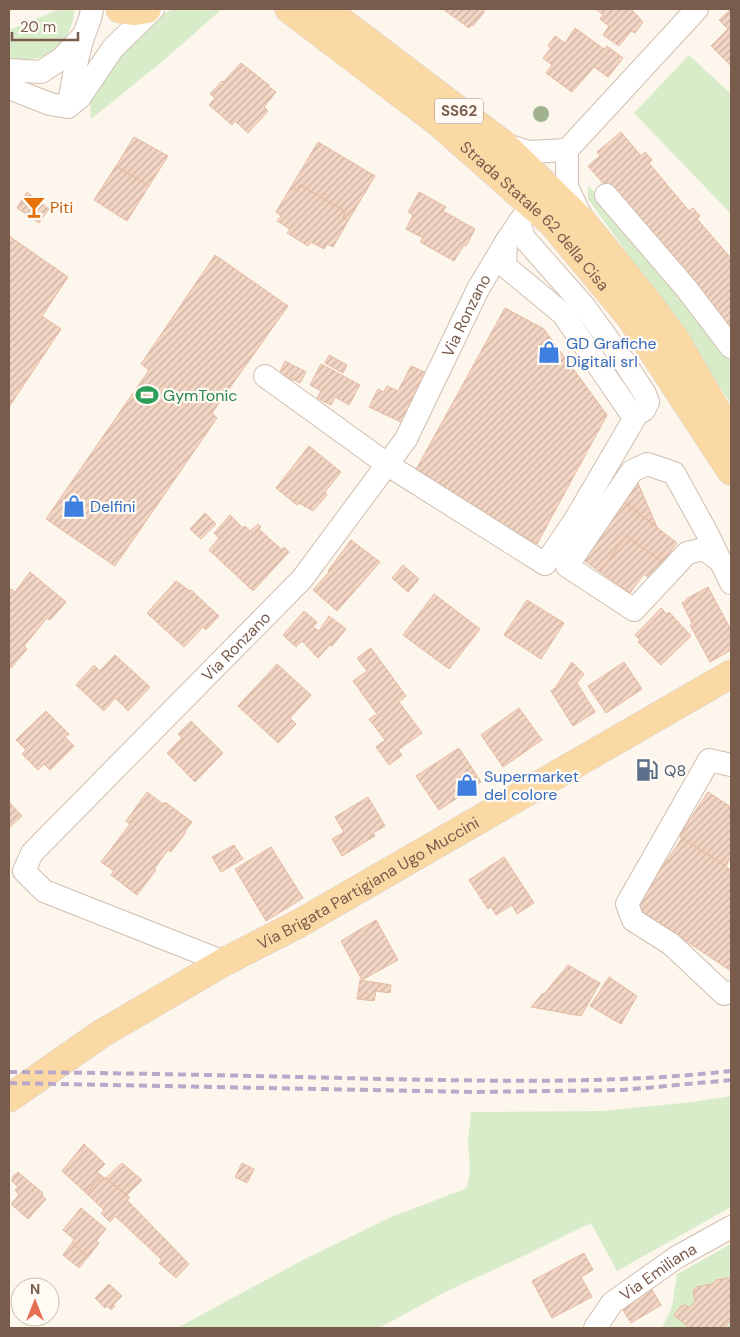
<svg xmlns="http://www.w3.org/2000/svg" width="740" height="1337" font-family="'DM Sans',sans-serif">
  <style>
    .green { fill: #d8ecc9 }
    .building { fill: url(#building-hatch); stroke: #e6bba3 }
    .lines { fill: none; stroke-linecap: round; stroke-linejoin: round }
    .minor-casing { stroke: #d1beb0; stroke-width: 24 }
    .major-casing { stroke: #dad1cd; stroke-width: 29 }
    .minor { stroke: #fff; stroke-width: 22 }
    .major { stroke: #fbd9a5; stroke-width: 28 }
    .rail { stroke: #b9a8c9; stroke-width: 4; stroke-dasharray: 8 5; stroke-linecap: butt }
    .tree { fill: #a0b28e }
    .labels { text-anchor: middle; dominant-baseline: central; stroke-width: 4.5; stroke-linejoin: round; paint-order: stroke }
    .shield { fill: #fffaf3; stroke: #a28b7f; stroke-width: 1 }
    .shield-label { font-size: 15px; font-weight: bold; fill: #7a5c4d }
    .food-label { font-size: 16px; fill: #c56008; stroke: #fffaf3; text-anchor: start }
    .street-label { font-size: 16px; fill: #7a5c4d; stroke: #fffaf3 }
    .shop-label { font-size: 16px; fill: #366cbe; stroke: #fffaf3; text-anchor: start }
    .leisure-label { font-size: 16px; fill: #27864d; stroke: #fffaf3; text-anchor: start }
    .service-label { font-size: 16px; fill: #4e5e75; stroke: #fffaf3; text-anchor: start }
  </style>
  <defs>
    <pattern id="building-hatch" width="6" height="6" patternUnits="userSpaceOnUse" patternTransform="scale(1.25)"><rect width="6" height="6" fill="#f3d5c3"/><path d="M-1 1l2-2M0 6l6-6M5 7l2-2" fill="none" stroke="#cab0a1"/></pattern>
  </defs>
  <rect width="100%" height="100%" fill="#fdf6ec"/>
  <path class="green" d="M60 9H74C75 28 61 48 44 56 32 61 20 60 9 58V30Z
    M173 9H222L163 61 91 119 90 101 115 56 161 15Z
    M689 55 731 94V214L634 113Z
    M588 185 654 259 731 362V404L690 340 588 199Z
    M731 1096V1207L617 1271 591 1223 515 1260 445 1292 379 1328H177L303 1260 389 1218 467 1188 470 1170 468 1140 471 1112 602 1111 693 1102Z
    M731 1244V1328H662L672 1307 677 1274Z"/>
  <path class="building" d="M443 9H484V12L473 26 471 25 469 28Z
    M596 9H631L643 22 635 33 631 31 619 46 603 35 609 26 600 19 603 15Z
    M731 9V66L711 46 728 29 719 20Z
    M575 28 604 49 607 46 623 58 608 77 594 67 572 92 546 73 552 65 543 58 551 48 548 46 555 36 565 43Z
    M241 63 269 85 268 86 276 92 264 107 268 111 248 133 235 121 232 125 209 105 215 98 210 94 222 81 223 82Z
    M621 132 641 156 645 152 652 160 649 163 689 211 693 208 700 216 697 219 731 258V330L588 166 600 156 597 152Z
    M134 137 168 156 149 186 116 166Z
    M318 142 375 176 348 221 343 217 346 212 300 185 297 190 291 187Z
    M116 166 149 186 127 221 94 200Z
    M300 185 346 212 343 217 348 221 333 247 327 244 324 249 311 242 308 246 287 233 290 229 277 221 281 216 276 212 291 187 297 190Z
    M27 192 49 209 39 223 17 208Z
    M419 192 446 207 443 211 475 229 466 246 464 245 454 261 420 242 423 238 406 229 413 215 408 212Z
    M9 236 68 277 42 316 61 329 9 407Z
    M215 255 288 306 212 413 217 418 115 566 46 519 149 370 141 364Z
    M505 308 544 329 607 415 537 544 413 475Z
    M329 355 347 365 343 373 325 363Z
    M285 361 306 372 300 383 292 379 288 385 277 379Z
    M321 364 360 385 349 405 335 397 331 405 317 398 321 391 310 385Z
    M411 366 427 373 403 423 369 407 378 389 384 392 387 386 398 391Z
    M309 446 341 472 325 492 327 495 313 511 299 503 297 505 276 488Z
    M637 481 657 527 623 501Z
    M623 501 677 543 663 562 626 536 600 572 581 558Z
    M205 513 216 524 201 539 190 529Z
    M230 515 243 528 245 526 250 531 258 524 261 527 259 529 282 550 284 547 289 552 253 591 209 550 219 538 214 533Z
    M626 536 663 562 650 579 644 574 630 593 600 572Z
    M351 540 380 562 337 611 313 590 329 572 328 571Z
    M403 565 419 579 408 592 392 578Z
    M30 572 66 602 50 620 47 618 24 646 27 649 11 668 9 666V591L11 589 15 592Z
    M176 581 190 591 191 590 219 616 206 630 203 627 184 647 147 613Z
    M708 587 731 630V650L710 662 690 625 692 623 682 603 687 600 686 599Z
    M434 594 480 629 449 669 403 635Z
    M527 600 564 623 541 659 504 635Z
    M661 608 667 614 669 612 691 636 661 665 638 642 640 640 635 635Z
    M304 611 317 622 313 627 319 631 329 616 346 629 332 646 330 645 318 658 302 641 296 647 283 635Z
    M371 648 406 696 399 702 422 733 398 750 402 755 389 765 376 747 385 740 369 719 377 714 353 681 367 671 357 658Z
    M115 655 150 687 128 711 115 698 104 711 76 685 94 665 100 671Z
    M572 662 584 674 577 683 595 712 573 726 551 691 555 688Z
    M624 662 642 689 606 713 588 686Z
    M277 664 311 695 290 718 296 724 278 743 238 706Z
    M519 708 542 740 503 767 481 735Z
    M46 711 69 734 65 737 74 746 50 770 44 764 38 770 22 754 26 750 16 740Z
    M191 721 223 753 195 782 167 753 182 738 178 734Z
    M459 748 481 782 439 810 416 776Z
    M147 792 163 804 165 802 192 822 185 831 186 832 171 852 168 850 154 869 156 870 137 895 111 875 114 871 101 862 130 824 126 821Z
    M708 792 731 807V857L726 866 679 836Z
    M368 797 385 826 373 833 375 836 342 856 332 839 344 832 335 817Z
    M9 802 22 816 9 828Z
    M682 838 731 870V971L635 907Z
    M234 845 243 859 221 872 212 857Z
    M271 847 303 898 266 921 235 869Z
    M504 857 534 903 517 914 512 905 496 915 491 907 488 909 469 880Z
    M376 920 398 960 362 980 341 941Z
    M568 965 600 983 581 1016 531 1007 543 993 544 994Z
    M609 977 637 996 621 1024 590 1006Z
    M360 980 391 985 390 993 376 991 374 1001 357 999Z
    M84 1144 105 1164 97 1172 102 1176 86 1193 62 1171Z
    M122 1163 142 1180 127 1195 106 1178Z
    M242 1163 254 1169 247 1183 235 1177Z
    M18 1172 43 1193 42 1195 46 1199 28 1219 11 1204 19 1195 15 1190 18 1187 11 1180 14 1179 12 1177Z
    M102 1176 127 1195 130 1198 127 1200 189 1264 176 1278 159 1263 162 1260 115 1216 110 1222 101 1213 104 1210 86 1193Z
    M81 1208 106 1229 96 1241 99 1243 88 1257 72 1243 74 1239 63 1230Z
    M72 1243 88 1257 79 1268 63 1255Z
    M584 1253 593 1270 581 1277 592 1297 552 1318 532 1281Z
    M729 1278 731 1280V1320L724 1328H689L674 1315 681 1306 686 1305 689 1308 695 1301 693 1292 696 1287 712 1284 716 1280Z
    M109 1284 122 1296 113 1305 115 1306 111 1310 107 1306 105 1308 95 1298Z
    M651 1288 661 1305 631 1323 621 1307Z"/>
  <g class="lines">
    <defs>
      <g id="minor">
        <path d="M9 70 41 72 61 59 82 37"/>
        <path d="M9 88 50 104 68 107 80 97 113 48 153 9"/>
        <path d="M68 107C73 83 76 57 84 35 87 25 91 19 92 9"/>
        <path d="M503 144 529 152 567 150 697 9"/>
        <path d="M567 150V187L580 214"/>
        <path d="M606 195 686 288 731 347"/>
        <path d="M506 242 505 266 563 314 628 409 637 414"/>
        <path d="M265 376 388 465 545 564 575 520 637 414 644 410 648 402 645 394 625 363 584 306 524 238 519 222"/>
        <path d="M720 561 704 549 687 553 634 610 567 566 632 471 647 464 674 473 707 533 731 583"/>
        <path d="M731 765 709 760 627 904 633 920 671 944 724 994 731 992"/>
        <path id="s1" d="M224 962 44 891 24 871 32 853 302 579 406 439 478 289 506 242 531 205"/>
        <path id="s2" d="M595 1328 612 1303 677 1257 731 1227"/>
      </g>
      <g id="major">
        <path d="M120 9 135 11 147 9"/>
        <path id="s3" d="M289 9 439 123 552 223 631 318 731 471"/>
        <path d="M325 9 503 144 584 223 650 305 675 339 719 415 731 445"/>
        <path id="s4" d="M9 1098 101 1034 224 962 300 923 731 674"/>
      </g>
    </defs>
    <use href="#minor" class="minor-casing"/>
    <use href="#major" class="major-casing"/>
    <use href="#minor" class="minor"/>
    <use href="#major" class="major"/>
    <path class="rail" d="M9 1072C134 1073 259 1076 383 1079 499 1081 616 1084 731 1071
      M9 1083 473 1092 623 1090 731 1080"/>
  </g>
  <circle class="tree" cx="541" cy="114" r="8"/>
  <defs>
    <symbol id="bar-bare" viewBox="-9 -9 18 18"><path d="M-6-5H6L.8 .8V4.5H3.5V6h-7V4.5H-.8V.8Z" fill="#e8710a" stroke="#fffaf3" stroke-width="2.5" paint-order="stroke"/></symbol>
    <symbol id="shop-bare" viewBox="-9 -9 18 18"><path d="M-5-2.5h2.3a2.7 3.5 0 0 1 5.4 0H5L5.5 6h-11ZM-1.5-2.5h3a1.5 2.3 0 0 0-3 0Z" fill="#3f7fe0" stroke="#fffaf3" stroke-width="2.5" paint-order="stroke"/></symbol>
    <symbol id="stadium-bare" viewBox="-9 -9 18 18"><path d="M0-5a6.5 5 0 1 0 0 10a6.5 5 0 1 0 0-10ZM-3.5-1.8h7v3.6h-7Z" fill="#2e9e5b" stroke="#fffaf3" stroke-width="2.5" paint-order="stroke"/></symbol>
    <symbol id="fuel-bare" viewBox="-9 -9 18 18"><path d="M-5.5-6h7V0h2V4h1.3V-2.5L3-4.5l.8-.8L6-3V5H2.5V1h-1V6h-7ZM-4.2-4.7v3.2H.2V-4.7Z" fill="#5c6f8a" stroke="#fffaf3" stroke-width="2.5" paint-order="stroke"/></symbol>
  </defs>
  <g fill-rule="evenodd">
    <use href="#bar-bare" x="18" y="191" width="32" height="32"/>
    <use href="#shop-bare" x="533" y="336" width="32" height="32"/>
    <use href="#stadium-bare" x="131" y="379" width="32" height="32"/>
    <use href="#shop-bare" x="58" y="490" width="32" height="32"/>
    <use href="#fuel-bare" x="631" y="754" width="32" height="32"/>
    <use href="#shop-bare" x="451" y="769" width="32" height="32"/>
  </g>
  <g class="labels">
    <rect class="shield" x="435" y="98.5" width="48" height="25" rx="4"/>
    <g class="shield-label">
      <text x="459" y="111">SS62</text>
    </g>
    <g class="food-label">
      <text x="50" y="207">Piti</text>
    </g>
    <g class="street-label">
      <text stroke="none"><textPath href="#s3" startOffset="322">Strada Statale 62 della Cisa</textPath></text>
      <text stroke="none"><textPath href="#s1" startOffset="938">Via Ronzano</textPath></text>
      <text stroke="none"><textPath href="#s1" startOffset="532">Via Ronzano</textPath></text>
      <text stroke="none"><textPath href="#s4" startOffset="419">Via Brigata Partigiana Ugo Muccini</textPath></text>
      <text stroke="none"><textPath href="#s2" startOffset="86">Via Emiliana</textPath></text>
    </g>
    <g class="shop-label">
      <text x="566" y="343">GD Grafiche<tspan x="566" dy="18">Digitali srl</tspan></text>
      <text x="90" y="506">Delfini</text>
      <text x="484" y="776">Supermarket<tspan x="484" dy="18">del colore</tspan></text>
    </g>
    <g class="leisure-label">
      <text x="163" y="395">GymTonic</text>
    </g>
    <g class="service-label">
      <text x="664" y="770">Q8</text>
    </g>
  </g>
  <rect width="740" height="1337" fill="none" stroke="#7a5c4d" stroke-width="20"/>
  <g transform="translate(35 1302)"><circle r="24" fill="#fffaf3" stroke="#cabbb1"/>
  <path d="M0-4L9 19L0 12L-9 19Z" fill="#e76f51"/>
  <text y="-8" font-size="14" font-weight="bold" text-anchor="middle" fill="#7a5c4d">N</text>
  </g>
  <path d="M12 32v8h66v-8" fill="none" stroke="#7a5c4d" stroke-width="2.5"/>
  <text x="20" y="32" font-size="15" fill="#7a5c4d" stroke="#fffaf3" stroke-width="4" paint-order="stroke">20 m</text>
</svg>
